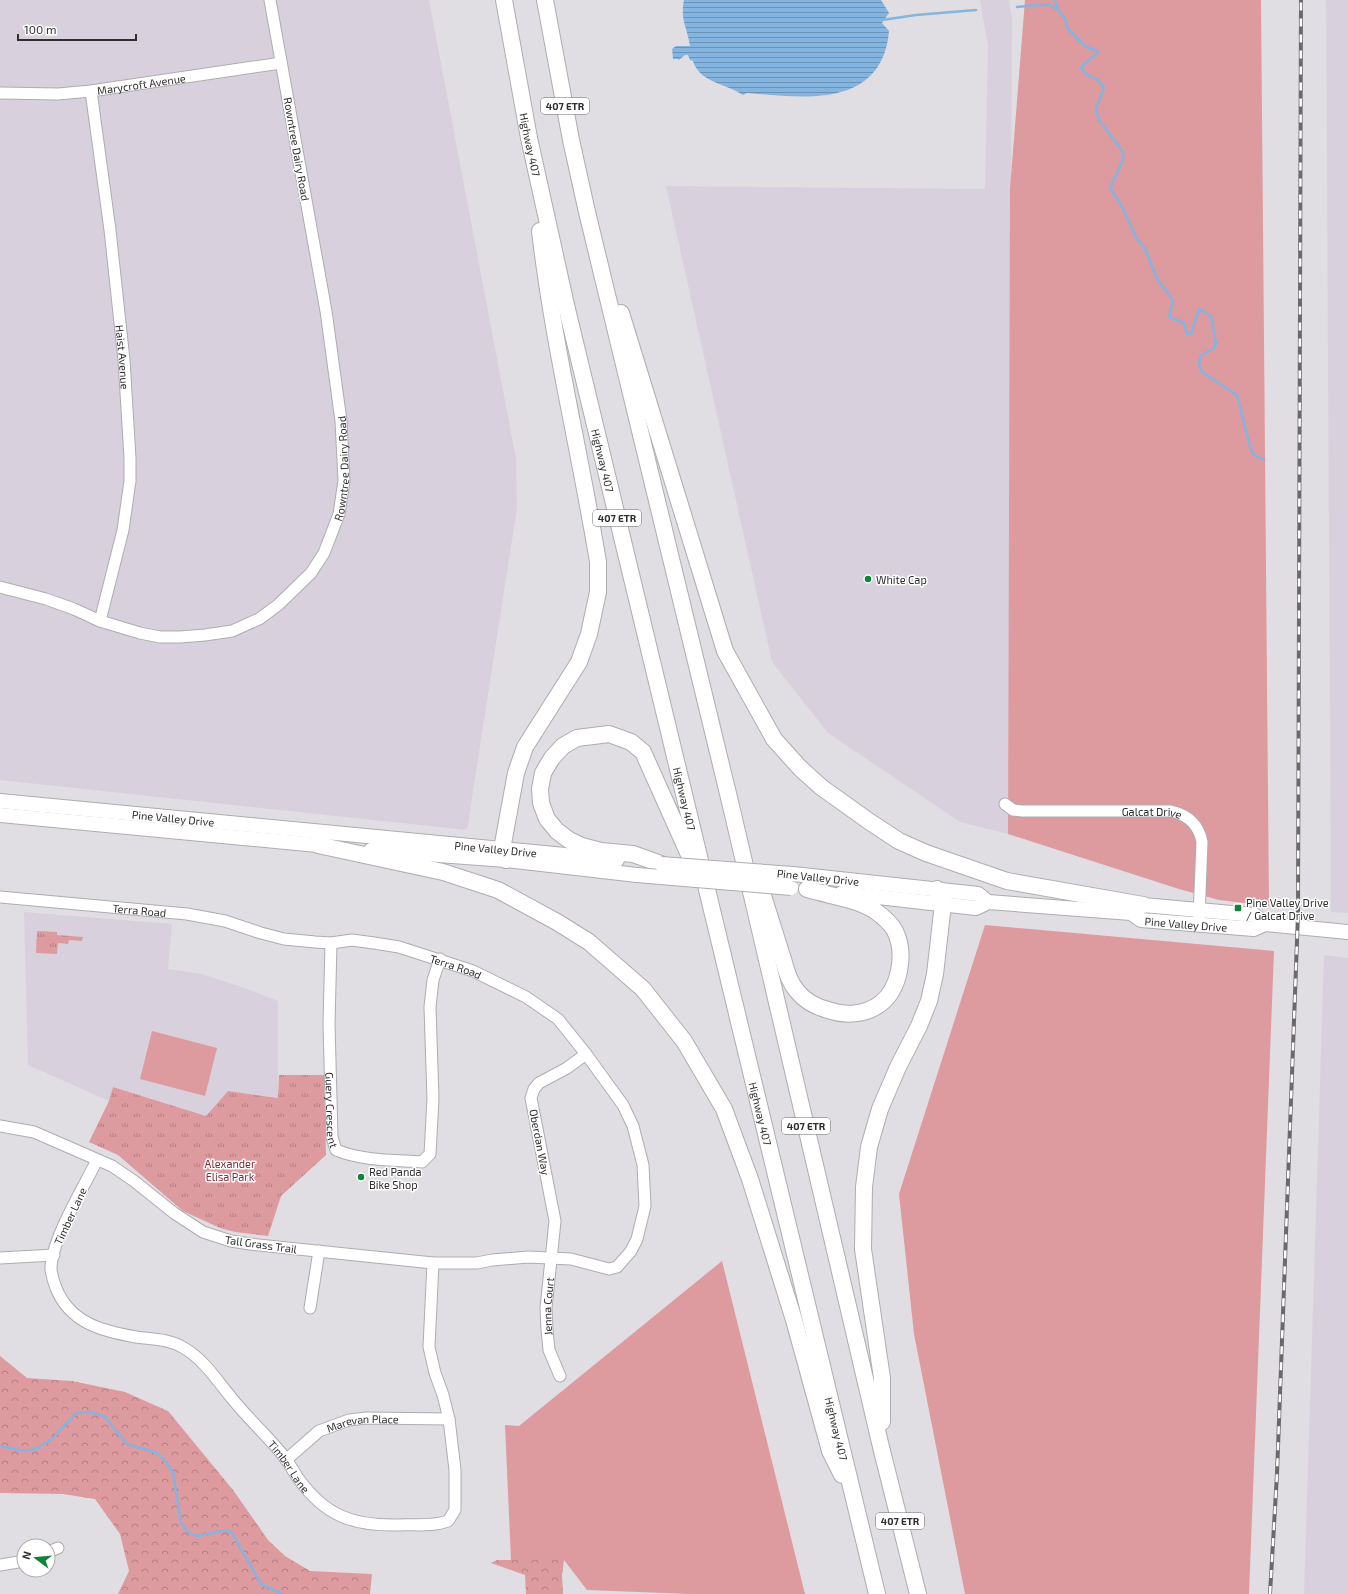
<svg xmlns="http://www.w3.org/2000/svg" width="1348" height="1594" font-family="'Exo 2',sans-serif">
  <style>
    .built { fill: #d8d1dd }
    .grass { fill: #dd9a9f }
    .forest { fill: url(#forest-crowns) }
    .park { fill: url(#park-tufts) }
    .water { fill: url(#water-rules) }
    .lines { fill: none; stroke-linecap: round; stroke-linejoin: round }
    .stream { stroke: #84b4e0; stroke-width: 2.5 }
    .minor-casing { stroke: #aeacb0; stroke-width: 13 }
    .major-casing { stroke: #aeacb0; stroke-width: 16 }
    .highway-casing { stroke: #aeacb0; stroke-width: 18 }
    .minor { stroke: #fff; stroke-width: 11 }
    .major { stroke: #fff; stroke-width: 14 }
    .highway { stroke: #fff; stroke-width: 16 }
    .rail-casing { stroke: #69686a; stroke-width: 4 }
    .rail { stroke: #fff; stroke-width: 2.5; stroke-dasharray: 8; stroke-linecap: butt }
    .major-bridge-casing { stroke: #aeacb0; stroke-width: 16; stroke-linecap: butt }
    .major-bridge { stroke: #fff; stroke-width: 14 }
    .poi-dot { fill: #0e833c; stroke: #fff; stroke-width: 1.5 }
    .labels { text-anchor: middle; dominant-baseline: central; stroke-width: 3; stroke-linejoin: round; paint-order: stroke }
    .shield { fill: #fff; stroke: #6e6d6e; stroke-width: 1 }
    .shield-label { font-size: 10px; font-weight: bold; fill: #302f30 }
    .street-label { font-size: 11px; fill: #302f30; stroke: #fff }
    .poi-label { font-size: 11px; fill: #302f30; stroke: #fff; text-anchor: start }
    .park-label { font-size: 11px; fill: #7c2d38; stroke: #fff }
  </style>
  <defs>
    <pattern id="forest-crowns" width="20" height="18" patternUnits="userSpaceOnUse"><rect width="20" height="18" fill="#dd9a9f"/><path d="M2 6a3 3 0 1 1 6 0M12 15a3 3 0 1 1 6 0" fill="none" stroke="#b47e82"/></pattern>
    <pattern id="park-tufts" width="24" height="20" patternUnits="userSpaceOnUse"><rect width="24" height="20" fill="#dd9a9f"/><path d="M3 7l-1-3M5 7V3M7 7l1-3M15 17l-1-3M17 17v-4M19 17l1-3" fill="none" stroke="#b47e82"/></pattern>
    <pattern id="water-rules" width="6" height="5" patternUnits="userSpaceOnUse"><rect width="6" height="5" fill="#84b4e0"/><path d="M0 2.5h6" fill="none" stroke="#6c93b6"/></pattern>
  </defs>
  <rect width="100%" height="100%" fill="#e0dee2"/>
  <path class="built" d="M0 0H429L516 459 517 508 467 830 0 780Z
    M980 0H1009L1012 19 1008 834 960 822 828 733 772 662 666 186 985 189 988 46Z
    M1326 0H1348V913L1331 912Z
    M24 912 172 924 168 969 202 974 239 986 278 1001V1098L228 1091 206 1116 114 1087 109 1101 28 1065Z
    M1324 955 1348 958V1594H1304Z"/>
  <path class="grass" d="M1025 0H1261L1269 906 1219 900 1179 889 1008 834 1010 189Z
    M985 925 1274 951 1249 1594H965L914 1334 899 1194Z
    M152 1031 217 1048 205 1096 140 1079Z
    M722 1261 805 1594H690L587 1590 564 1560H511L505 1425 519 1426Z"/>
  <path class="forest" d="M0 1356 27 1378 72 1381 125 1392 168 1411 233 1490 268 1540 285 1556 310 1571 372 1574 370 1594H118L129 1571 120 1534 95 1499 63 1494 0 1493Z
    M497 1560H564L562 1575 563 1594H526L525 1575 491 1563Z"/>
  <path class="park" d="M37 931 57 932V935L83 937 82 941 69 940 68 944 58 943 57 954 36 953Z
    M279 1075H324L326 1155 281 1196 268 1236 235 1232 220 1228 183 1211 118 1155 89 1142 109 1101 113 1087 206 1116 228 1091 278 1098Z"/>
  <path class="water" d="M684 0H881L889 13 882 23 889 31C882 109 804 98 747 93L743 95C725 83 700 83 693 61L690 60 688 55H685L679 60 678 59H673L672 49 676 46H690C687 26 680 21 684 0Z"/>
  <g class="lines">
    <path class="stream" d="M1055 0 1058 10
      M1017 7 1048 4 1058 10 1065 18 1068 29 1085 46 1098 52 1081 67 1086 74 1098 80 1104 88 1096 108 1099 120 1123 152V160L1110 188 1123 208 1136 238 1145 248 1157 279 1173 300 1169 317 1184 323 1187 334H1191L1199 309 1211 316 1216 344 1213 349 1201 355 1199 364 1202 372 1237 395 1250 447 1254 455 1264 460
      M882 20 916 15 976 10
      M0 1446 24 1451 36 1449 52 1439 76 1413 89 1412 104 1416 127 1444 157 1453 167 1463 173 1473 181 1523 189 1533 198 1536 225 1530 232 1533 261 1584 282 1594"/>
    <defs>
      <g id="minor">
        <path id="s1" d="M91 91 110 230 124 360 130 458V481L123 530 100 621"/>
        <path id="s2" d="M0 93 58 94 91 91 281 63"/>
        <path id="s3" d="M0 587 46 599 74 609 100 621 140 633 160 637H180L205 635 232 631 259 619 278 605 311 573 324 553 339 514 344 481 341 421 326 311 270 0"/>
        <path id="s4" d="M1005 804 1013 810 1022 811H1171C1188 815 1199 825 1202 842L1199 918"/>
        <path id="s5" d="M0 897 187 914 225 921 261 933 284 939 315 942 331 943 352 940 374 943 399 947 473 971 526 997 558 1019 586 1054 623 1105 633 1126 643 1165 645 1206 637 1239 631 1251 617 1267 609 1269 571 1259 528 1257 492 1260 477 1263H433L250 1244 231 1241 203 1232 174 1213 134 1181 112 1166 34 1132 0 1126"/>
        <path id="s6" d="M331 943 329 1024 332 1137 336 1150C363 1161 393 1160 422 1162L430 1154 433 1099 430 1007 433 980 440 959"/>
        <path id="s7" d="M97 1160C84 1187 50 1242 51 1270 52 1276 54 1283 56 1288 70 1323 102 1331 136 1337 153 1339 169 1339 184 1348 203 1359 216 1379 230 1396 247 1418 269 1437 286 1459 290 1465 294 1472 298 1478 325 1516 353 1526 398 1525 414 1524 432 1527 448 1521L455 1510V1470L449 1419 443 1395 435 1373 429 1347 433 1263"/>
        <path d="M0 1258 54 1255"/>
        <path d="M310 1308 319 1251"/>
        <path id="s8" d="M560 1376 549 1350 547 1330 546 1308 555 1221 531 1098 534 1089 539 1083 567 1068 586 1054"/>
        <path id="s9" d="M286 1460 319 1431 349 1420 366 1418 449 1419"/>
        <path d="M48 1552 58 1548"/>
        <path d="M0 1565 24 1561"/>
      </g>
      <g id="major">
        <path id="s10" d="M0 801 617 860"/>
        <path d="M0 815 328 846"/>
        <path d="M371 850 506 860 637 875"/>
        <path d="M793 874 978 894 988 902"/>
        <path id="s11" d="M842 893 976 908 988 902 1131 913 1141 920 1254 929 1265 924 1348 932"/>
        <path d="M1133 912 1143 905 1254 915 1265 924"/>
      </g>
      <g id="highway">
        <path id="s12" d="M504 0 529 138 566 305 877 1594"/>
        <path d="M545 0 571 140 587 212 731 806 881 1447 918 1594"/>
        <path d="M621 313 725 651 774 739 800 768 821 787 870 822 899 841 926 853 1007 881 1143 905"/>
        <path d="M318 845 443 872 498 890 557 922 589 942 643 989 684 1041 724 1109 750 1179 794 1320 830 1451 842 1475"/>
        <path d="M506 860 502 849 516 773 525 747 579 662 589 634 598 592V562C580 452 553 343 540 231"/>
        <path d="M661 864 633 854 601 851 582 846 569 840 557 831 547 819 541 803 540 789 543 773 552 758 563 746 577 738 609 734 631 742 643 752 690 857"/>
        <path d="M759 883C766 906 774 930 781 953 786 967 787 979 797 991 805 1001 816 1007 828 1010 845 1016 865 1015 880 1004 900 989 906 953 895 931 891 923 881 915 874 910 854 898 829 896 807 889"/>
        <path d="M882 1422V1378L863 1249 864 1187 869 1147 880 1109 898 1067 919 1026 929 1001 935 974 943 904 937 889"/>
      </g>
    </defs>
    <use href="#minor" class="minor-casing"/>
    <use href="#major" class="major-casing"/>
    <use href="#highway" class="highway-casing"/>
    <use href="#minor" class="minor"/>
    <use href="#major" class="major"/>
    <use href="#highway" class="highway"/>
    <defs>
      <path id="rail" d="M1270 1594 1277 1474 1298 914 1301 0"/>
    </defs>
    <use href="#rail" class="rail-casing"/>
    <use href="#rail" class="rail"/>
    <defs>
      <path id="major-bridge" d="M661 864 793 874
        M637 875 791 888"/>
    </defs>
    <use href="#major-bridge" class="major-bridge-casing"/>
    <use href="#major-bridge" class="major-bridge"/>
  </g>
  <g class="poi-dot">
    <circle cx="868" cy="579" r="4"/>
    <rect x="1234" y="904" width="8" height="8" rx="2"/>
    <circle cx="361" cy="1177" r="4"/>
  </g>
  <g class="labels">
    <g class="shield">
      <rect x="541" y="98" width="48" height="16" rx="3"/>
      <rect x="593" y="510" width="48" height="16" rx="3"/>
      <rect x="782" y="1118" width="48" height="16" rx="3"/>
      <rect x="876" y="1513" width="48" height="16" rx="3"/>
    </g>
    <g class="shield-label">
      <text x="565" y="106">407 ETR</text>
      <text x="617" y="518">407 ETR</text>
      <text x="806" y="1126">407 ETR</text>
      <text x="900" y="1521">407 ETR</text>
    </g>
    <g class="street-label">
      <text stroke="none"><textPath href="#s2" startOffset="142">Marycroft Avenue</textPath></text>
      <text stroke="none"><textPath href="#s12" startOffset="147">Highway 407</textPath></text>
      <text transform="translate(297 149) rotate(80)">Rowntree Dairy Road</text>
      <text stroke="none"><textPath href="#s1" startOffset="268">Haist Avenue</textPath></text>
      <text stroke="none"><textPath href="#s12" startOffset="471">Highway 407</textPath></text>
      <text stroke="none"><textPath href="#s3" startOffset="451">Rowntree Dairy Road</textPath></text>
      <text stroke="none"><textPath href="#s12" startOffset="819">Highway 407</textPath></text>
      <text stroke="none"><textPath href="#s4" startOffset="149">Galcat Drive</textPath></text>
      <text stroke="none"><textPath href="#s10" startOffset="174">Pine Valley Drive</textPath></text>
      <text stroke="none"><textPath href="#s10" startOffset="498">Pine Valley Drive</textPath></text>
      <text transform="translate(818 877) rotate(6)">Pine Valley Drive</text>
      <text stroke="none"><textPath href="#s5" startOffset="140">Terra Road</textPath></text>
      <text stroke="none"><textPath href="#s11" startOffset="349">Pine Valley Drive</textPath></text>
      <text stroke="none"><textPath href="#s5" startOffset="464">Terra Road</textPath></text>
      <text stroke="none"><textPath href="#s6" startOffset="167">Guery Crescent</textPath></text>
      <text stroke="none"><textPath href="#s12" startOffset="1143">Highway 407</textPath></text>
      <text transform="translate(540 1142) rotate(79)">Oberdan Way</text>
      <text transform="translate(70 1216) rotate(-65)">Timber Lane</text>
      <text transform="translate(261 1244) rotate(8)">Tall Grass Trail</text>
      <text stroke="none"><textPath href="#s8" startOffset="72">Jenna Court</textPath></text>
      <text stroke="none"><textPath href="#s9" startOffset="89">Marevan Place</textPath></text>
      <text stroke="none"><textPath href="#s12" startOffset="1467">Highway 407</textPath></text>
      <text stroke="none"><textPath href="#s7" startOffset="446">Timber Lane</textPath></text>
    </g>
    <g class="poi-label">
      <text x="876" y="579">White Cap</text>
      <text x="1246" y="902">Pine Valley Drive<tspan x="1246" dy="13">/ Galcat Drive</tspan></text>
      <text x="369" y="1171">Red Panda<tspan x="369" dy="13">Bike Shop</tspan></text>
    </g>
    <g class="park-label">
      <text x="230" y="1163">Alexander<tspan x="230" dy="13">Elisa Park</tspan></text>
    </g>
  </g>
  <g transform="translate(36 1558) rotate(286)"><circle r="19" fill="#ffffff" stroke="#acacac"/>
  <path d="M0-3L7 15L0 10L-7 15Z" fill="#0e833c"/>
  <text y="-6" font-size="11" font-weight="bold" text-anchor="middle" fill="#302f30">N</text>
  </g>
  <path d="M18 34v6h118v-6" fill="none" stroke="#302f30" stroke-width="2"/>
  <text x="24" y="34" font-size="12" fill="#302f30" stroke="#ffffff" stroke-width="3" paint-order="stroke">100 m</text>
</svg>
